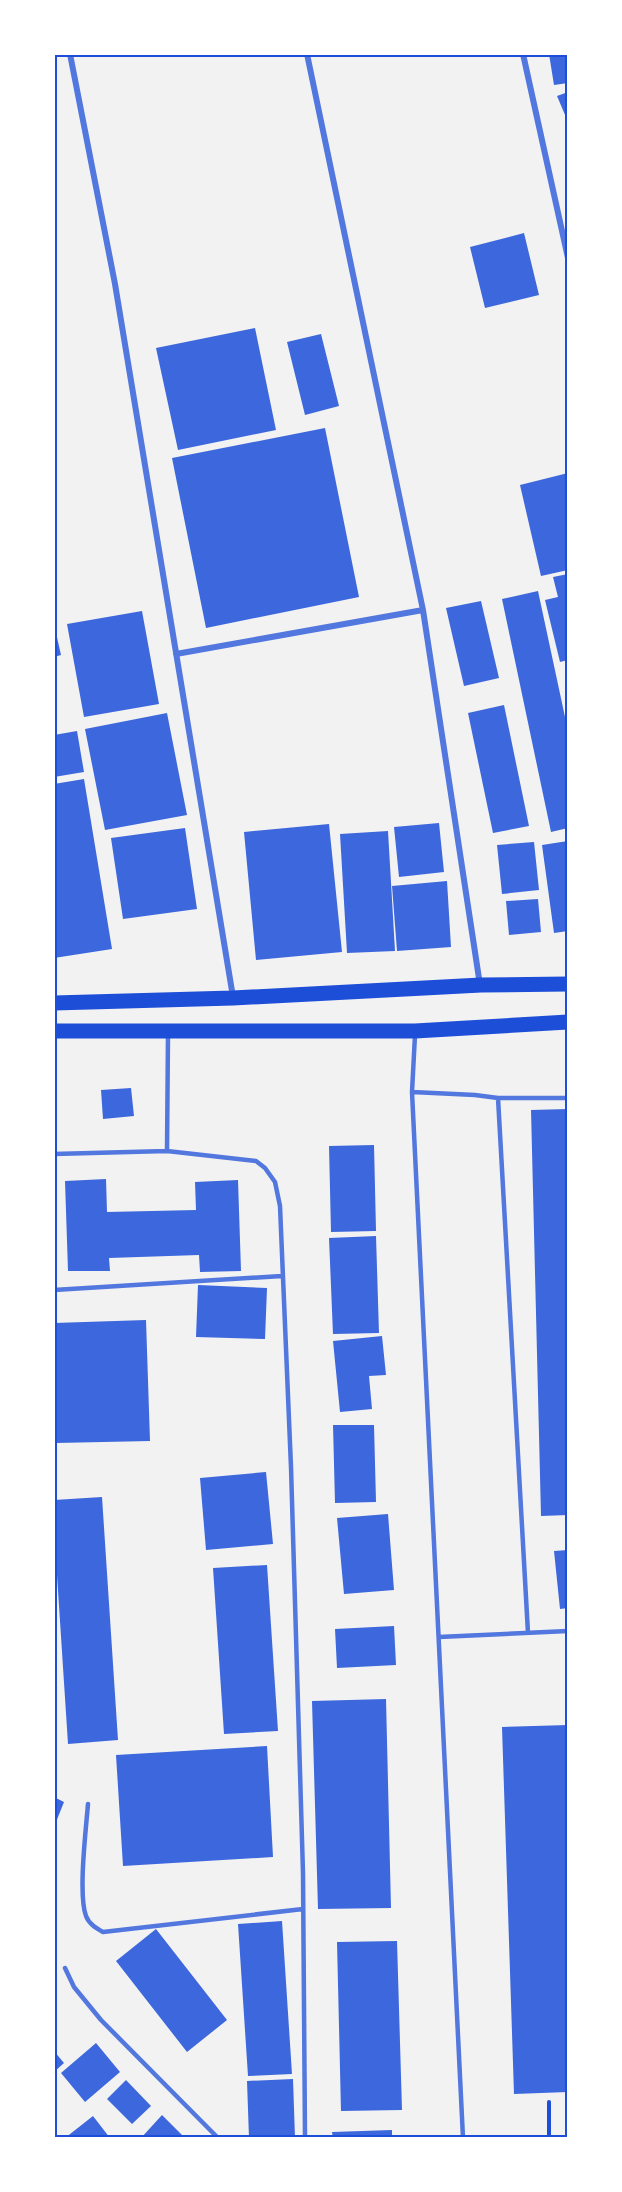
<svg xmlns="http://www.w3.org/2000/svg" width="622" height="2192" font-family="'Asap Condensed',sans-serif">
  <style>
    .building { fill: #3d67dc }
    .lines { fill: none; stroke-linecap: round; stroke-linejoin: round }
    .path { stroke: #1d4ed8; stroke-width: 4 }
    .service { stroke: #5277de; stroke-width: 4.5 }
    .minor { stroke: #5277de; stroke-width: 6 }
    .primary { stroke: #1d4ed8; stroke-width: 15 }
    .neatline { fill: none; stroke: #1d4ed8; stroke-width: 2 }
  </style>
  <rect width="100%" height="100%" fill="#f2f2f2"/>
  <path class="building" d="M549 54H568V83L554 85Z
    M568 92V122L557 96Z
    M524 233 539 295 485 308 470 247Z
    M255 328 276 430 178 450 156 348Z
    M321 334 339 406 305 415 287 342Z
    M325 428 359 597 206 628 172 458Z
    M568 473V570L541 576 520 485Z
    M568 574V660L560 662 545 600 558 597 553 577Z
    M538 591 568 731V828L551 832 502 599Z
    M481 601 499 678 464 686 446 608Z
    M142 611 159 704 84 717 67 624Z
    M54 624 61 655 54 657Z
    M504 705 529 826 493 833 468 713Z
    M167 713 187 815 105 830 85 729Z
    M77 731 84 772 54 777V735Z
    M84 779 112 949 54 958V784Z
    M439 823 444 872 399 877 394 827Z
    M329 824 342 952 256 960 244 832Z
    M185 828 197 909 123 919 111 838Z
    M388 831 395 951 347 953 340 834Z
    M568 841V931L554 933 542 845Z
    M534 842 539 890 502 894 497 845Z
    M447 881 451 947 397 951 392 886Z
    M538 899 541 932 509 935 506 901Z
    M131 1088 134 1116 103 1119 101 1090Z
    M568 1109V1515L541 1516 531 1110Z
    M374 1145 376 1231 331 1232 329 1146Z
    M106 1179 107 1212 196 1210 195 1182 238 1180 241 1271 200 1272 199 1255 109 1258 110 1271H68L65 1181Z
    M376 1236 379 1333 333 1334 329 1238Z
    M198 1285 267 1288 265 1339 196 1337Z
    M146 1320 150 1441 56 1443 54 1323Z
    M382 1336 386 1375 369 1376 372 1409 340 1412 333 1341Z
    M333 1425H374L376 1502 335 1503Z
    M266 1472 273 1544 206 1550 200 1478Z
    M102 1497 118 1740 68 1744 54 1529V1500Z
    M388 1514 394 1590 344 1594 337 1518Z
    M568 1550V1608L560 1609 554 1551Z
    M267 1565 278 1731 224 1734 213 1568Z
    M394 1626 396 1665 337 1668 335 1629Z
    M386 1699 391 1908 318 1909 312 1701Z
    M568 1725V2092L514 2094 502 1727Z
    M267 1746 273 1857 123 1866 116 1755Z
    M54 1797 64 1802 56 1822 54 1821Z
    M282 1921 292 2074 248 2076 238 1924Z
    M156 1929 227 2020 187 2052 116 1961Z
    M397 1941 402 2110 341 2111 337 1942Z
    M96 2043 120 2072 85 2102 61 2073Z
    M54 2051 64 2063 54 2072Z
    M293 2079 295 2138H249L247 2081Z
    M126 2080 151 2106 132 2124 107 2099Z
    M162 2115 185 2138H141Z
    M93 2116 110 2138H65Z
    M392 2130V2138H333L332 2132Z"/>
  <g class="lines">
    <path class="path" d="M549 2102V2138"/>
    <path class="service" d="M415 1035 412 1092 463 2138
      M412 1092 475 1095 498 1098 528 1633
      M498 1098H568
      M167 1151 168 1034
      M54 1154 167 1151 256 1161 265 1168 275 1182 280 1206 291 1467 303 1873 305 2138
      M54 1290 282 1276
      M439 1637 568 1631
      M88 1804C86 1829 78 1895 86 1916 89 1924 96 1928 103 1932L303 1909
      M65 1968 74 1987 101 2020 218 2138"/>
    <path class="minor" d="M70 54 115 284 233 997
      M307 54 423 610 480 985
      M523 54 568 258
      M176 654 423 610"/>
    <path class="primary" d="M54 1003 233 998 481 985 568 984
      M54 1031H415L568 1022"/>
  </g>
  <rect width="622" height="2192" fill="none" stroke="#ffffff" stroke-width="111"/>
  <rect x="56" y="56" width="510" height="2080" class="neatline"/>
</svg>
